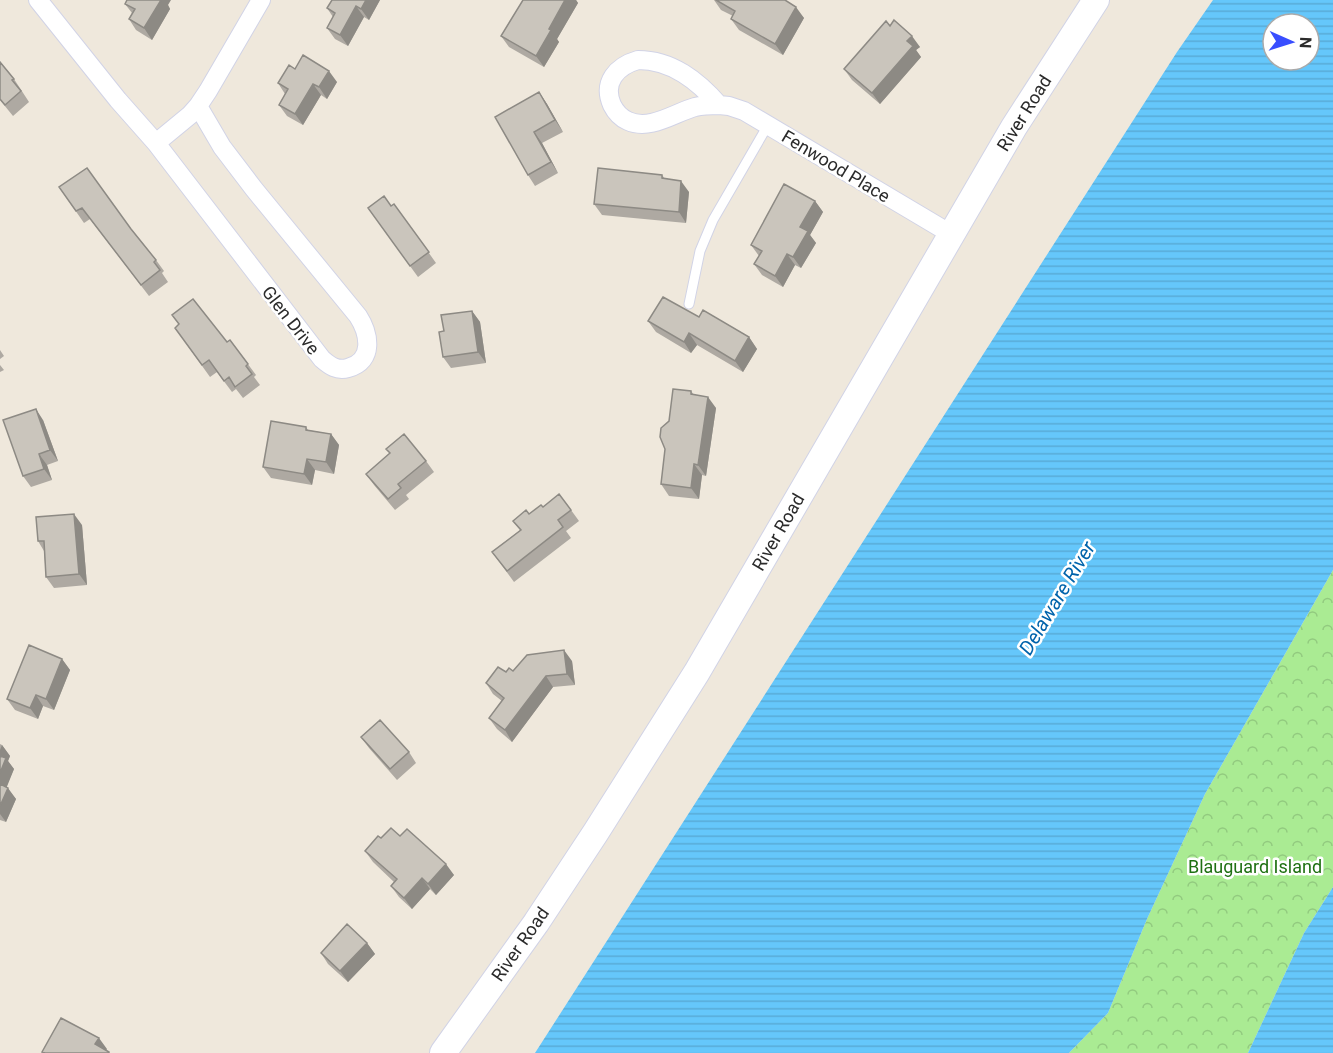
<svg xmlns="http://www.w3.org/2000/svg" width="1333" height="1053" font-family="Roboto,sans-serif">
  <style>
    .forest { fill: url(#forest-crowns) }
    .water { fill: url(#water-rules); fill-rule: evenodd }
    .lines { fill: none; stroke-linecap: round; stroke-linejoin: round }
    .lane-casing { stroke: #d1d3e6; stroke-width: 11 }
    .street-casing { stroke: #d1d3e6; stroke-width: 20 }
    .secondary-casing { stroke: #d1d3e6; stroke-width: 28 }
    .lane { stroke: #fff; stroke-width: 9 }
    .street { stroke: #fff; stroke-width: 18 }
    .secondary { stroke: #fff; stroke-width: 26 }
    .wall { fill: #aea9a2 }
    .shaded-wall { fill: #8d8a84 }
    .building { fill: #cac5bc; stroke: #8d8a84; stroke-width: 1.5 }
    .labels { text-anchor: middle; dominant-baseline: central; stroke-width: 5; stroke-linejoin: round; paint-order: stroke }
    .street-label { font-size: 18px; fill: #2b2b2b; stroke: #fff }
    .park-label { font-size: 18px; fill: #1f7113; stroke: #fff }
    .water-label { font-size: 20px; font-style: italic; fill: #0063ab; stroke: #fff }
  </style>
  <defs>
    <pattern id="forest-crowns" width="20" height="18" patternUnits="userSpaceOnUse" patternTransform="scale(1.5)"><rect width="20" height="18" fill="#aaeb93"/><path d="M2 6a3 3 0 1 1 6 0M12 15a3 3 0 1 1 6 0" fill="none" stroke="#92ca7f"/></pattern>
    <pattern id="water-rules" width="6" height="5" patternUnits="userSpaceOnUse" patternTransform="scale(1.5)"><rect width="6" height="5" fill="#65c7fb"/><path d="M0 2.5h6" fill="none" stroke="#58abd7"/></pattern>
  </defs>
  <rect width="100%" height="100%" fill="#efe8dc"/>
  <path class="forest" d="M1333 570V887L1304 933 1248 1053H1069L1108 1013 1147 919 1205 794Z"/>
  <path class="water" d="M1213 0H1333V570L1205 794 1147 919 1108 1013 1069 1053H535L1177 52ZM1273 24H1309V60H1273Z
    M1333 887V1053H1248L1304 933Z"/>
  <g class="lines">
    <defs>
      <path id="lane" d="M689 304 700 251 713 220 768 125"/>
      <path id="street" d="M38 0 118 100 156 143 322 359C330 366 337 371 348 368 375 361 369 333 358 316L254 189 222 147 198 106
        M638 60C672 60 698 81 719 105 711 105 703 105 695 107 674 113 650 131 628 121 621 118 615 111 612 105 602 82 617 66 638 60Z
        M719 105 729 106 744 111 951 234
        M156 143 190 115 198 106 208 91 261 0"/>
      <path id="secondary" d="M443 1053 536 923 596 832 697 672 1014 127 1096 0"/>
    </defs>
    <use href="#lane" class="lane-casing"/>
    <use href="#street" class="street-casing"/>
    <use href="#secondary" class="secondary-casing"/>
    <use href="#lane" class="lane"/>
    <use href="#street" class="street"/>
    <use href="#secondary" class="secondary"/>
  </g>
  <path class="wall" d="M380 0 369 20 364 17 348 46 335 39 327 28 333 17 327 8Z
    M523 0H576L578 3 557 39 559 42 544 67 509 47 501 36Z
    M714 0H785L804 18 783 55 739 30 731 19 733 16 721 10Z
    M125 4 168 5 170 9 152 40 136 30 129 19 132 13Z
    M890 26 920 47 916 50 921 57 880 104 852 80 844 69Z
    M0 62 14 79 29 102 13 116 0 100Z
    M295 69 337 82 327 99 321 95 303 125 287 116 279 105 285 94 278 83Z
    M539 92 547 104 563 132 542 143 558 173 535 186 528 175Z
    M662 175 665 179 689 192 686 223 602 215 594 204Z
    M59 187 131 229 156 260 164 271 162 273 168 282 149 296 90 219 84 223Z
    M815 201 823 212 810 235 816 243 801 268 795 265 783 287 762 275 754 264 759 256 751 245Z
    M394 204 436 263 418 277 368 208 391 206Z
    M472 311 480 322 486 363 451 368 443 357 444 331Z
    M699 317 749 337 757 349 743 372 697 345 691 353 656 332 648 321Z
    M175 328 227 342 230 340 256 375 254 377 260 385 243 398 236 389 232 392 217 372 210 377Z
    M0 350 4 356 0 359Z
    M0 365 4 370 0 372Z
    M691 391 694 395 716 408 706 476 702 475 699 499 669 496 661 484 669 421Z
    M43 420 58 461 47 465 52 480 31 487 23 476Z
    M306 427 308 430 331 434 339 445 334 474 315 470 312 485 271 478 263 467Z
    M426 461 434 472 406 495 409 499 395 510 374 485 366 474Z
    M543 507 571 510 579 521 566 531 571 538 514 582 492 552 520 530 513 521Z
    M82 525 87 585 54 588 46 577 44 551 38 541Z
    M62 659 70 670 54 710 43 706 38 719 15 710 7 699Z
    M572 661 575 685 553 687 512 742 497 729 489 718 502 701 493 694 486 683 506 672Z
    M361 737 409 752 416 763 397 780 369 748Z
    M0 744 2 745 10 756 8 761 14 769 6 787 16 799 6 822 0 820Z
    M400 836 454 875 436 895 430 889 412 909 399 897 391 886 394 882 373 862 365 851 381 838Z
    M367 943 375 954 348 982 328 964 321 953Z"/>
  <path class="shaded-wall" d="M161 0H171L168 5 170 9 152 40 144 28Z
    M366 0H380L369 20 361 9Z
    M565 0H576L578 3 557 39 559 42 544 67 536 56 549 29Z
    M356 6 364 17 348 46 340 35Z
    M796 7 804 18 783 55 775 44Z
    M912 36 920 47 916 50 921 57 880 104 872 93 907 41Z
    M329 71 337 82 327 99 319 87Z
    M313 84 321 95 303 125 295 114Z
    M539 92 547 104 563 132 555 120Z
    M534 132 542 143 558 173 551 162Z
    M681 181 689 192 686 223 679 212Z
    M815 201 823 212 810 235 816 243 801 268 793 257 800 227Z
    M787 254 795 265 783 287 775 276Z
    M472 311 480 322 486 363 478 352Z
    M689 333 697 345 691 353 684 342Z
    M749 337 757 349 743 372 735 361Z
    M708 397 716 408 706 476 698 465Z
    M36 409 43 420 58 461 50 450Z
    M331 434 339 445 334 474 326 462Z
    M39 454 47 465 52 480 44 469Z
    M307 459 315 470 312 485 304 474Z
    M694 464 702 475 699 499 691 488Z
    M74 514 82 525 87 585 79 574Z
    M564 650 572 661 575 685 567 674Z
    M62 659 70 670 54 710 46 699Z
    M546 676 553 687 512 742 505 730Z
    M36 695 43 706 38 719 30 708Z
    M2 745 10 756 8 761 14 769 4 794 0 789V750Z
    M8 788 16 799 6 822 0 814V806Z
    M446 864 454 875 436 895 428 884Z
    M422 878 430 889 412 909 404 898Z
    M367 943 375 954 348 982 340 971Z
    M99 1038 107 1049 105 1053 95 1044Z"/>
  <path class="building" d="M127 0H161L144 28 129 19 135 9 125 4Z
    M332 0H366L361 9 356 6 340 35 327 28 335 13 327 8Z
    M523 0H565L549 29 551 30 536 56 501 36Z
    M716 0H785L796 7 775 44 731 19 735 11Z
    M894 20 912 36 907 41 913 46 872 93 844 69 886 21 890 26Z
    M303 55 329 71 319 87 313 84 295 114 279 105 288 89 278 83 289 65 295 69Z
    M0 62 14 79 12 80 21 91 5 105 0 99Z
    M539 92 555 120 534 132 551 162 528 175 495 117Z
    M87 168 131 229 156 260 154 262 160 270 141 285 82 208 76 211 59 187Z
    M598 168 662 175V178L681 181 679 212 594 204Z
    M784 184 815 201 800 227 808 231 793 257 787 254 775 276 754 264 762 251 751 245Z
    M384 196 391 206 394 204 429 252 410 266 368 208Z
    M663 297 699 317 703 310 749 337 735 361 689 333 684 342 648 321Z
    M193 299 227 342 230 340 248 364 246 366 252 374 235 387 229 377 224 381 209 360 202 365 175 328 179 324 172 315Z
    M472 311 478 352 443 357 439 332 444 331 441 315Z
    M673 389 691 391V394L708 397 698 465 694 464 691 488 661 484 665 449 660 437 661 428 669 421Z
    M36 409 50 450 39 454 44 469 23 476 3 420Z
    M271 421 306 427V430L331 434 326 462 307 459 304 474 263 467Z
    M404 434 426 461 398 484 401 488 388 499 366 474 390 453 386 449Z
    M559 494 571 510 558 520 563 527 507 571 492 552 521 530 513 521 526 510 529 514 541 505 543 507Z
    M74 514 79 574 46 577 44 541H38L36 517Z
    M29 645 62 659 46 699 36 695 30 708 7 699Z
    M564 650 567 674 546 676 505 730 489 718 504 698 486 683 498 667 506 672 509 668 513 671 527 655Z
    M380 720 409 752 390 769 361 737Z
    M0 756 6 758 0 773Z
    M0 784 8 788 0 806Z
    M391 828 400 836 407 829 446 864 428 884 422 878 404 898 391 886 397 879 365 851 378 836 381 838Z
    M347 924 367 943 340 971 321 953Z
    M61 1018 99 1038 95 1044 109 1052V1053H45L42 1052Z"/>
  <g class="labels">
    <g class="street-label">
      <text transform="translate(1024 113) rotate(-58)">River Road</text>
      <text transform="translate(836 166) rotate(31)">Fenwood Place</text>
      <text transform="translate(291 320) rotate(52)">Glen Drive</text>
      <text transform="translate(778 532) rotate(-60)">River Road</text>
      <text transform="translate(520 944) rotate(-55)">River Road</text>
    </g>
    <g class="park-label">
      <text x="1255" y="866">Blauguard Island</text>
    </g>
    <g class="water-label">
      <text transform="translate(1057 598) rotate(-59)">Delaware River</text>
    </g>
  </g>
  <g transform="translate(1291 42) rotate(93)"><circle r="28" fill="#ffffff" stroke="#aaaaaa" stroke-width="1.5"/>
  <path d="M0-4.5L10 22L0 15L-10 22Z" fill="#394eff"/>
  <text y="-9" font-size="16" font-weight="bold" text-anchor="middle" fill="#2b2b2b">N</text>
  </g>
</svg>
